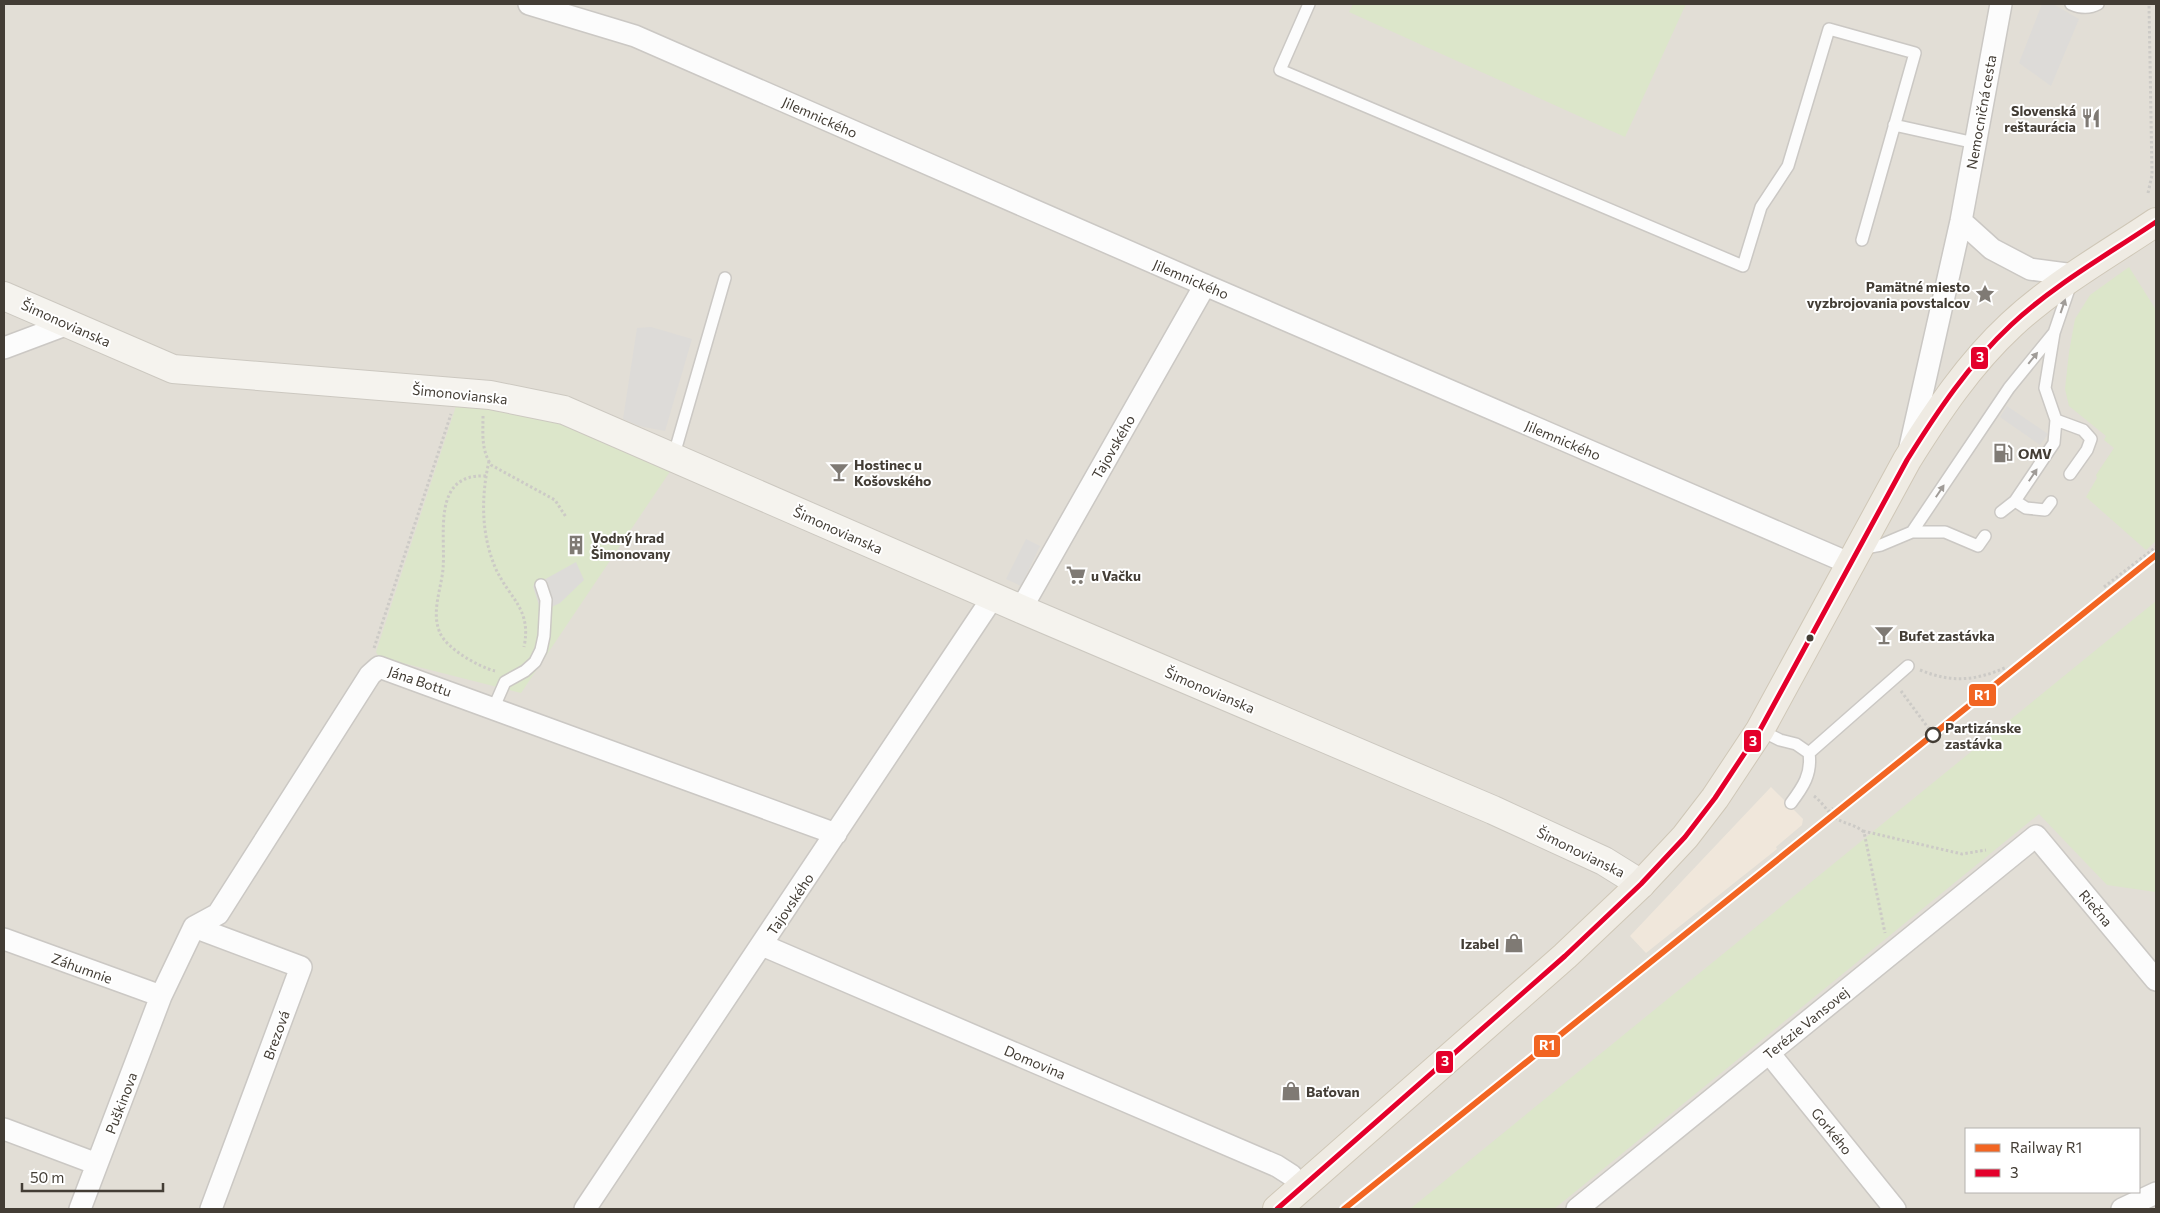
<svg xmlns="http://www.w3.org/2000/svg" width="2160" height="1213" font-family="Commissioner,sans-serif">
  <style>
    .residential { fill: #e2ded6; fill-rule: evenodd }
    .commercial { fill: #f0e7db }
    .green { fill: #dce6ca }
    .parking { fill: #dddbd8 }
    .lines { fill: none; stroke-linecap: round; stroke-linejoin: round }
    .lane-casing { stroke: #cbc8c4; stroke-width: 14 }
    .street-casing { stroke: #cbc8c4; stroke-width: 24 }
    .secondary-casing { stroke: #ccc8c0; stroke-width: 30 }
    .primary-casing { stroke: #cfc7b7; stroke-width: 30 }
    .path { stroke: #cccac6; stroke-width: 3; stroke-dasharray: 2.5 2.5; stroke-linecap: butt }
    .lane { stroke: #fcfcfc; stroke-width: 11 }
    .street { stroke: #fcfcfc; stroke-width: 21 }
    .secondary { stroke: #f5f3ee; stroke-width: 28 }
    .primary { stroke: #efebe3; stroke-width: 28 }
    .bus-1-casing { stroke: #fff; stroke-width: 9 }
    .bus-1 { stroke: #e4002b; stroke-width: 5 }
    .rail-1-casing { stroke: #fff; stroke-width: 10 }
    .rail-1 { stroke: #f26522; stroke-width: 6 }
    .oneway { fill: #a09c98 }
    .bus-dot { fill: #433d35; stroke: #fff; stroke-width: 2 }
    .stop-dot { fill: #fff; stroke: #433d35; stroke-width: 2.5 }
    .labels { text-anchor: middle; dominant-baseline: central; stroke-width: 4; stroke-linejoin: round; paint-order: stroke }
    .poi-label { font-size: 14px; font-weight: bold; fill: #433d35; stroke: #fff; text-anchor: start }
    .street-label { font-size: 14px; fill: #433d35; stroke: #fff }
    .stop-label { font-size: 14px; font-weight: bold; fill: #433d35; stroke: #fff; text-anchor: start }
    .line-badge { stroke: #fff; stroke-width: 2 }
    .badge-label { font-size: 14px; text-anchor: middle; font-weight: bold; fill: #fff }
  </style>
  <rect width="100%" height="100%" fill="#eeece8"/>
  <path class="residential" d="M4 4H2156V1209H4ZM1966 1129H2139V1192H1966Z"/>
  <path class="commercial" d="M1771 787 1803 819 1802 825 1776 847 1777 849 1646 953 1630 936Z"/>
  <path class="green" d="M1353 4H1686L1625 137 1349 12Z
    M2129 267 2156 310V541L2146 550 2086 497 2097 478 2096 475 2114 448 2104 440 2106 436 2069 406 2065 389 2069 352 2075 319 2090 295Z
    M456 406 489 407 569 424 671 470 521 693 379 657 376 652Z
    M2156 601V892L2107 885 2039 814 1554 1209H1410Z"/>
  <path class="parking" d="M2042 4H2053L2079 19 2051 86 2019 63Z
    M651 327 692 339 665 431 639 426 623 419 637 328Z
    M2007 406 2048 434 2040 445 2000 417Z
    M1026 539 1040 546 1021 586 1006 579Z
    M576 562 584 580 560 603 541 612 533 586Z"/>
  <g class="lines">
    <defs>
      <path id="lane" d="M1309 4 1280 70 1743 266 1761 207 1788 166 1829 29 1915 53 1862 240
        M2071 4C2080 8 2089 9 2098 4
        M1894 125 1975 143
        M2056 420 2083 430 2091 439 2087 450 2070 474
        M673 458 725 278
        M2015 501 2026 508 2045 510 2051 502
        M2001 512 2015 501 2054 443 2056 420 2045 388 2054 333 2070 286
        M1912 532 2009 388 2053 334
        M1860 549 1881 545 1912 532H1945L1978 546 1985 536
        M494 707 505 682 525 671 535 662 541 650 544 636 546 600 541 585
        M1760 730 1780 740 1796 744 1809 753C1812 774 1803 787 1791 803
        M1809 753 1908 666"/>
      <path id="street" d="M529 4 635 36 1205 285 1851 564
        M1961 221 1992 249 2030 269 2074 275
        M4 348 68 324
        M1910 447 1961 221 2001 4
        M1021 609 1205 285
        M194 927 301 967 211 1209
        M4 939 161 996
        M762 945 1277 1166 1291 1175 1303 1188
        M1769 1053 1895 1209
        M4 1129 97 1164
        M80 1209 161 996 194 927 218 914 370 675 379 667 836 834
        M585 1209 993 597
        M1577 1209 2036 836 2156 980
        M2122 1209 2156 1193"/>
      <path id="secondary" d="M4 296 173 369 490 395 564 410 1021 609 1493 810 1604 861 1641 884"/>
      <path id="primary" d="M1277 1209 1565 956 1641 884 1685 837 1715 798 1760 730 1907 460C1937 412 1969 364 2011 325 2055 284 2107 255 2156 222"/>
    </defs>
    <use href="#lane" class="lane-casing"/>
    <use href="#street" class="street-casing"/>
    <use href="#secondary" class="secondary-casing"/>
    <use href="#primary" class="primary-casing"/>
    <path class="path" d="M2148 193 2152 175 2149 4
      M483 416C483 434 481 449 491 465L555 500 566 517
      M489 461C481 497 481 533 495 567 509 599 532 608 524 647
      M486 476C431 473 446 535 443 569 441 590 431 612 440 633 447 649 479 667 495 671
      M2104 587 2156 547
      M374 648 451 414
      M1920 670C1952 683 1975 681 2007 667
      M1901 691 1929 729
      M1814 796C1822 802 1827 811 1834 817 1843 824 1853 823 1864 832L1885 933
      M1829 812 1833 808
      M1863 831 1962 854 1986 850"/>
    <use href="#lane" class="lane"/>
    <use href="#street" class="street"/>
    <use href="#secondary" class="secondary"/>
    <use href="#primary" class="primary"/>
    <defs>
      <path id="bus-1" d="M1277 1209 1565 956 1641 884 1685 837 1715 798 1760 730 1907 460C1937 412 1969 364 2011 325 2055 284 2107 255 2156 222"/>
    </defs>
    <use href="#bus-1" class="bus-1-casing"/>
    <use href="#bus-1" class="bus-1"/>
    <defs>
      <path id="rail-1" d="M1344 1209 2156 555"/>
    </defs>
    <use href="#rail-1" class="rail-1-casing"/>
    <use href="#rail-1" class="rail-1"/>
  </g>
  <defs><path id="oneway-solid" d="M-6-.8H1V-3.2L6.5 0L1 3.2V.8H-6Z" transform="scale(1.25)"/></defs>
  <g class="oneway">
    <use href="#oneway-solid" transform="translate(2063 306) rotate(-71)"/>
    <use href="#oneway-solid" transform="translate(2033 358) rotate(-51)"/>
    <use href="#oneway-solid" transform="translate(2033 475) rotate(-56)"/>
    <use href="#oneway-solid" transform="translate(1940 491) rotate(-56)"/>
  </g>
  <defs>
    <symbol id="restaurant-bare" viewBox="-9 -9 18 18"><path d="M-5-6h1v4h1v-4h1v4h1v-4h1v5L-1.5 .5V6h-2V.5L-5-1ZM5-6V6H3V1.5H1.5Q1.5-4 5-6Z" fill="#7f7a74" stroke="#fff" stroke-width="2.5" paint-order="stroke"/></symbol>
    <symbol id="sight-bare" viewBox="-9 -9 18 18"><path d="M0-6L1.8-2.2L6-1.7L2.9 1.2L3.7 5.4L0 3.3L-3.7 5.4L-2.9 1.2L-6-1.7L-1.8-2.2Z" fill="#7f7a74" stroke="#fff" stroke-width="2.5" paint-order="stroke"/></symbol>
    <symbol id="fuel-bare" viewBox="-9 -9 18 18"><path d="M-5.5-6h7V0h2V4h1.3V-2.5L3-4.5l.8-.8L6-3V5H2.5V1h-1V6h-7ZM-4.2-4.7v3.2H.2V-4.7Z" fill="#7f7a74" stroke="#fff" stroke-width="2.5" paint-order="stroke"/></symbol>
    <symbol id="bar-bare" viewBox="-9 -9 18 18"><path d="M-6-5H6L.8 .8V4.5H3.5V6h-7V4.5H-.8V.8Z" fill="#7f7a74" stroke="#fff" stroke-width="2.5" paint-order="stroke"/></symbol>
    <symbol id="building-bare" viewBox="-9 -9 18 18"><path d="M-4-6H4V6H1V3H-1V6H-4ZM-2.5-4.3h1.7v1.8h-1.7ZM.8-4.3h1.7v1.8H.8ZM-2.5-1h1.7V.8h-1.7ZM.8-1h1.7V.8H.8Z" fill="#7f7a74" stroke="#fff" stroke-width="2.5" paint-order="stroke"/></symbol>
    <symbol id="supermarket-bare" viewBox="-9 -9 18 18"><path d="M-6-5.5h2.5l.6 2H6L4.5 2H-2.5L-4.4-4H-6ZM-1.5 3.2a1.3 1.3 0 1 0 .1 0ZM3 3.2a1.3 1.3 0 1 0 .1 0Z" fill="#7f7a74" stroke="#fff" stroke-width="2.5" paint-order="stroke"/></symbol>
    <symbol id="shop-bare" viewBox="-9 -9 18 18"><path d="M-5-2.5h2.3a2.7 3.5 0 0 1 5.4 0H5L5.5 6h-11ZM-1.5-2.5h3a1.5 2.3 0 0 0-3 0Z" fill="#7f7a74" stroke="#fff" stroke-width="2.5" paint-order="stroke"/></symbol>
  </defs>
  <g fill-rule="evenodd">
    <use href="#restaurant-bare" x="2077" y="104" width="28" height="28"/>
    <use href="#sight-bare" x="1971" y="280" width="28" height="28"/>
    <use href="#fuel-bare" x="1989" y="439" width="28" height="28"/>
    <use href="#bar-bare" x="825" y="458" width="28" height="28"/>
    <use href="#building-bare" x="562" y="531" width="28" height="28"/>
    <use href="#supermarket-bare" x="1062" y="561" width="28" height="28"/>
    <use href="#bar-bare" x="1870" y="621" width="28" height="28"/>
    <use href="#shop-bare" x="1500" y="929" width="28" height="28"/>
    <use href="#shop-bare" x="1277" y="1077" width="28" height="28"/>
  </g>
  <circle class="bus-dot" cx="1810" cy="638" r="4.5"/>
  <circle class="stop-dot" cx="1933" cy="735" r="7"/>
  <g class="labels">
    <g class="poi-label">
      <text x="2076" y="110" text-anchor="end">Slovenská<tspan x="2076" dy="16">reštaurácia</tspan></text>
      <text x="1970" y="286" text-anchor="end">Pamätné miesto<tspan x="1970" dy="16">vyzbrojovania povstalcov</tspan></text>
      <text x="2018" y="453">OMV</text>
      <text x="854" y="464">Hostinec u<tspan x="854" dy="16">Košovského</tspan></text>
      <text x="591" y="537">Vodný hrad<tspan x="591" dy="16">Šimonovany</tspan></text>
      <text x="1091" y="575">u Vačku</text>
      <text x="1899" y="635">Bufet zastávka</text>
      <text x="1499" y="943" text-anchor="end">Izabel</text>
      <text x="1306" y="1091">Baťovan</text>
    </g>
    <g class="street-label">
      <text transform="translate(1981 112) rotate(-80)">Nemocničná cesta</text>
      <text transform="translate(820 117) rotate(24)">Jilemnického</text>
      <text transform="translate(1191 279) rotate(23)">Jilemnického</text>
      <text transform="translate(66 323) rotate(24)">Šimonovianska</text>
      <text transform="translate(460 394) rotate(6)">Šimonovianska</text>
      <text transform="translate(1563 440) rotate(23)">Jilemnického</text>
      <text transform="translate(1113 447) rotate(-60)">Tajovského</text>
      <text transform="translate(838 530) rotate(24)">Šimonovianska</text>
      <text transform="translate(420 681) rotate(19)">Jána Bottu</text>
      <text transform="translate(1210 690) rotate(23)">Šimonovianska</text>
      <text transform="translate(1581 852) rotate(26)">Šimonovianska</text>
      <text transform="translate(790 904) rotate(-56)">Tajovského</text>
      <text transform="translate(2096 908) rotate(50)">Riečna</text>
      <text transform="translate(82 968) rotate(20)">Záhumnie</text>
      <text transform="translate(1806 1023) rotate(-39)">Terézie Vansovej</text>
      <text transform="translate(276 1035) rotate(-70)">Brezová</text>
      <text transform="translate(1035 1062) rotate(23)">Domovina</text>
      <text transform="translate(121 1103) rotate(-69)">Puškinova</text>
      <text transform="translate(1832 1131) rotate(51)">Gorkého</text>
    </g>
    <g class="stop-label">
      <text x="1945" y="727">Partizánske<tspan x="1945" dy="16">zastávka</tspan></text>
    </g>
  </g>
  <g class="line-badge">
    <rect x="1970" y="346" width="19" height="24" rx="5" fill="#e4002b"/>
    <rect x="1968" y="683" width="29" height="24" rx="5" fill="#f26522"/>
    <rect x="1743" y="729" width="19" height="24" rx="5" fill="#e4002b"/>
    <rect x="1533" y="1034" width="28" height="24" rx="5" fill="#f26522"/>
    <rect x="1435" y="1050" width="19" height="24" rx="5" fill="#e4002b"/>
  </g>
  <g class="badge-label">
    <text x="1980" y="362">3</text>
    <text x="1982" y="700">R1</text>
    <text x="1753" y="746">3</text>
    <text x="1547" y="1050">R1</text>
    <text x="1445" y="1066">3</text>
  </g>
  <rect width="2160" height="1213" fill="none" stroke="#433d35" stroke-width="10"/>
  <rect x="1965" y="1128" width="175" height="65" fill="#ffffff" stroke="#b4b1ae"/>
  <rect x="1975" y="1144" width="25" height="8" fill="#f26522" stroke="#b4b1ae"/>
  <text x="2010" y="1153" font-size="15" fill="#433d35">Railway R1</text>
  <rect x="1975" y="1169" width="25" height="8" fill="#e4002b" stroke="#b4b1ae"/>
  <text x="2010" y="1178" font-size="15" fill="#433d35">3</text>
  <path d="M22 1183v8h141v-8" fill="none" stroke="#433d35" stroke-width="2.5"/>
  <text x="30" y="1183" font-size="15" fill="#433d35" stroke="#ffffff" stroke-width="4" paint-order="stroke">50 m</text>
</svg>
